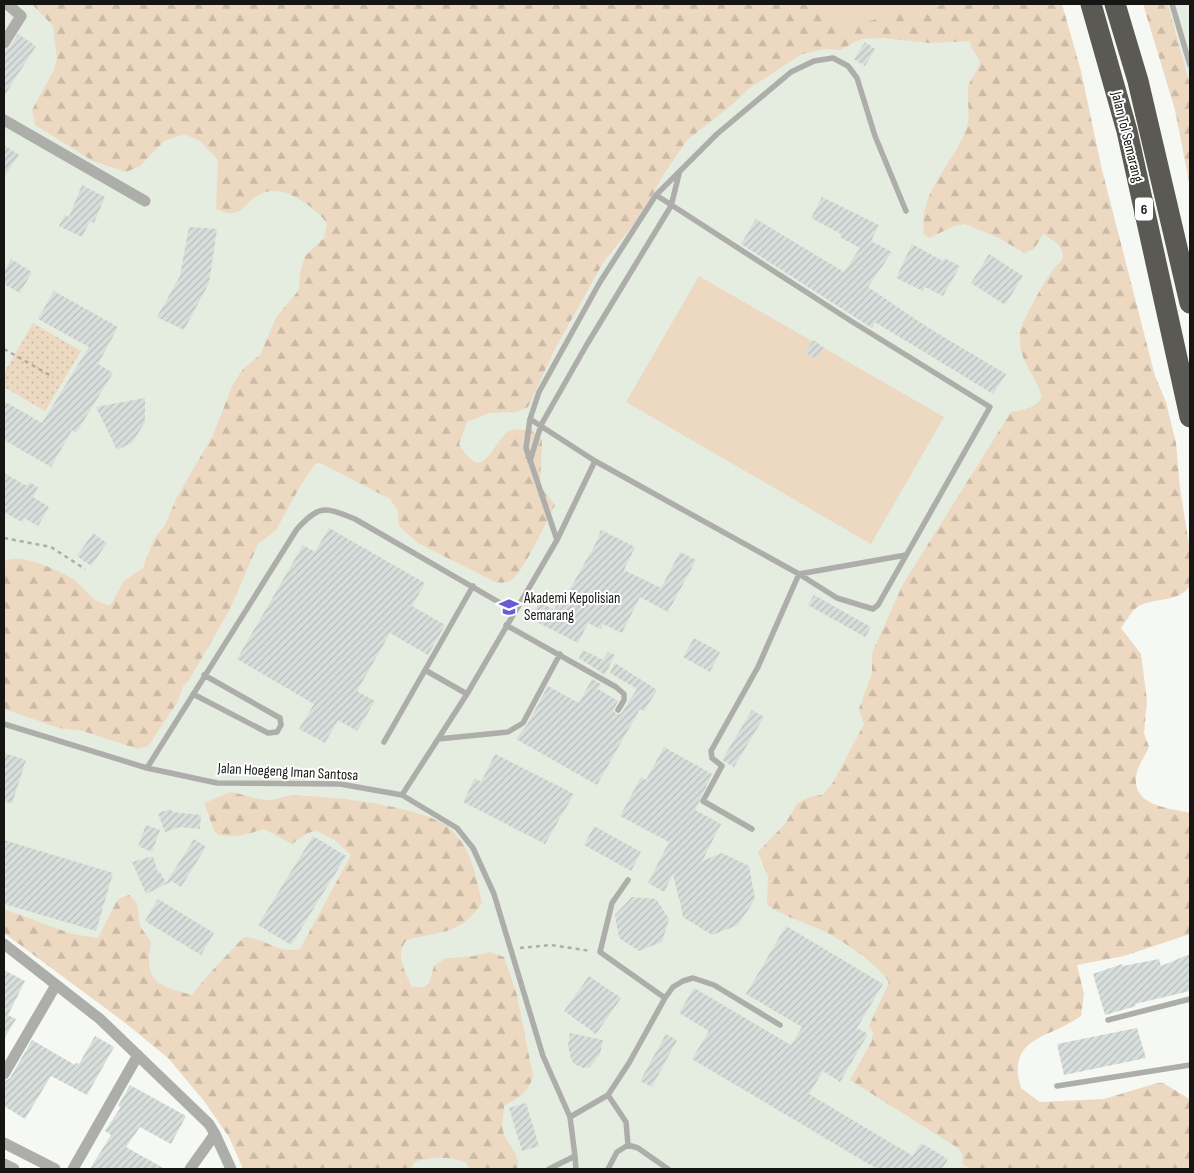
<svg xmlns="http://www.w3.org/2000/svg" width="1194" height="1173" font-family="'Sofia Sans Condensed',sans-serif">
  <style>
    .built { fill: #e5ece0 }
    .grass { fill: url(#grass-dots) }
    .forest { fill: url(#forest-firs) }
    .park { fill: #edd9c2 }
    .building { fill: url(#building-hatch) }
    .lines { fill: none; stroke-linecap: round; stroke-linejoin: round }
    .path { stroke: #acaea9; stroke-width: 2.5; stroke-dasharray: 4 4; stroke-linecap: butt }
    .service { stroke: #adadaa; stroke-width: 5.5 }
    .minor { stroke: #adadaa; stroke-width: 11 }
    .motorway { stroke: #5a5954; stroke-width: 21 }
    .labels { text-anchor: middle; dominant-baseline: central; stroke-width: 4; stroke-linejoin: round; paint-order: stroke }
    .shield { fill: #fff; stroke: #5b5c5a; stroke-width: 1 }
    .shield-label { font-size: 14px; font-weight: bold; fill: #151614 }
    .street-label { font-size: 15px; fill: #151614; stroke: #fff }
    .poi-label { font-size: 15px; fill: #151614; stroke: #fff; text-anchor: start }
  </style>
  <defs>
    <pattern id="grass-dots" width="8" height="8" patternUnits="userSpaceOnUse" patternTransform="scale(1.25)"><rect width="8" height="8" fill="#edd9c2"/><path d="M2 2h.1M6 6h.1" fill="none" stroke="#cabaa6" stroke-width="1.8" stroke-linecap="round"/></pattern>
    <pattern id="forest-firs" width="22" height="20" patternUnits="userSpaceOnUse" patternTransform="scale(1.25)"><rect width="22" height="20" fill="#edd9c2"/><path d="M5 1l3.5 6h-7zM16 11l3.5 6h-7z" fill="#cabaa6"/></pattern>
    <pattern id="building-hatch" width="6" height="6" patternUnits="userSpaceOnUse" patternTransform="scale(1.25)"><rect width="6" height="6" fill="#d8dedb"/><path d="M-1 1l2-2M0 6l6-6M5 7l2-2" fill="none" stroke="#b8bebb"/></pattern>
  </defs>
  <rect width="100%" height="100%" fill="#f6f9f3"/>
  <path class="built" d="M4 4H1030L1087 119 983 1169H259L180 1048 4 920Z
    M1168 4H1190V85L1187 74Z"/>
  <path class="grass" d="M33 323 81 351 45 411 4 387V373Z"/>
  <path class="forest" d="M32 4H1062L1081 71 1102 170 1155 376 1166 402 1176 443 1180 488 1190 551V585C1180 603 1156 597 1139 606 1132 610 1126 621 1121 628L1141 654 1147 701 1144 733 1149 747C1145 757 1137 766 1136 777 1133 807 1171 808 1190 813V934L1124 956 1077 965 1084 994 1081 1016C1052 1038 1005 1036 1021 1088L1040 1102 1104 1099 1157 1083H1163L1188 1098 1190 1102V1169H970L962 1164 963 1155 958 1148 850 1080 872 1041 873 1032 869 1026 889 982C878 964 840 938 819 929 801 921 783 916 767 905L768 876 758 852 785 824 797 804 807 798 824 794 834 781 864 724 859 709 872 673V653L903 584 1011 412C1023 410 1035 409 1042 397 1034 370 1018 363 1020 332 1021 322 1045 281 1052 271 1055 266 1063 262 1063 255 1062 244 1051 239 1043 234L1034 249 1024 253 999 238 965 224 954 226 929 238 924 235C918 191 951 168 966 130 971 116 967 102 968 88 969 80 978 72 980 61L971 47 970 41 930 43 883 38 861 39 840 50 825 49 802 54 748 89 733 104 687 140 660 180 644 212 604 261 555 349 528 407 517 412 489 413 467 422 459 444C486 490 492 436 512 430 517 429 526 430 532 430L542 440 540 486 555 505C548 519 522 575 510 581 506 583 500 583 495 582L418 543 399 526 397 509 390 499 326 466 320 463 315 464 299 488 276 530 258 544 230 609 189 680 183 686 178 701 148 746 138 749 83 731 59 728 4 709V562C17 551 59 570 73 579 80 584 86 592 93 598 97 602 104 603 110 606L124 581 143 568 154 539 165 525 177 497 213 435 233 384 243 369 260 355 277 316 299 290 300 273 305 256 324 238 327 223C315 207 284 184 263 193 241 201 245 222 216 209L218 160 200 141 184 134 164 141 140 166 126 172 93 161 35 125 32 110 54 70 57 58 53 26Z
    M1143 4H1168L1190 85V187L1175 110Z
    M231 792C243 794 257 800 269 800 275 800 281 797 288 796 322 794 422 806 448 827 471 846 476 876 482 903 459 936 442 930 407 940 394 954 405 972 412 987H424L429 983 434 966 444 959 473 956 490 952 504 957 517 995 533 1076C528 1094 519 1097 504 1106 504 1113 501 1124 503 1131 506 1144 522 1155 517 1169H470L465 1162C449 1156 433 1157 416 1161L410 1169H243L229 1137 204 1101 168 1058 124 1022 4 933V909L72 934 98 938 118 899 129 895 137 903 140 926 151 942C143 982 158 986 192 995 208 974 226 956 244 937 268 938 275 954 300 949L351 855 336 841 317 831 307 833 292 844 264 829C248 834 230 840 215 833L204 803Z"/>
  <path class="park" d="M815 4H948L835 28Z
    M699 276 944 417 871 544 626 402Z"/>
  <path class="building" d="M18 34 36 46 4 96V50L10 47Z
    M865 42 875 49 865 66 854 59Z
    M4 145 19 155 4 176Z
    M82 185 105 197 94 223 90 221 82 237 59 226 65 215 69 217Z
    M822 197 879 225 871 241 892 252 868 287 927 327 1006 374 993 394 875 322 872 328 741 244 756 219 844 272 860 248 840 237 841 234 811 218Z
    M189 227 217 229 209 283 184 330 157 317 180 276Z
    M912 244 943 261 944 258 960 266 943 296 925 287 923 291 896 278Z
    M989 254 1023 276 1005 305 971 283Z
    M11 259 32 272 20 293 4 284V272Z
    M54 291 118 327 98 364 113 373 76 433 72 430 51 467 4 440V401L42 423 89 347 38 319Z
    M814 340 824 348 815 359 805 352Z
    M145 398V422L133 442 117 450 96 407Z
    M4 473 27 486 29 482 38 487 33 497 49 507 38 526 24 518 22 522 4 512Z
    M329 528 425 583 412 606 445 625 428 655 390 633 357 691 375 701 357 731 338 720 325 743 299 729 314 704 237 659 303 545 315 552Z
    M601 530 635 547 624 570 661 588 680 552 696 560 668 612 640 597 622 633 603 624 601 629 588 623 578 643 531 619 539 602 554 610 562 594 566 596 596 543Z
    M93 533 107 543 91 566 77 556Z
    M814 595 871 627 865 637 808 605Z
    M694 638 720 652 710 672 683 657Z
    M583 650 603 660 608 652 615 655 605 675 579 658Z
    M615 663 657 690 644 711 640 709 597 785 516 739 527 725 548 686 579 703 592 679 601 684 598 689 618 701 613 710 616 714H621L637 689 610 673Z
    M752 710 764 717 734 767 722 760Z
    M664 747 712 774 695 810 721 824 702 861 722 853 749 866 755 899 738 925 712 935 683 917 680 901H682L679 900 673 874 664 892 648 883 669 842 620 816 641 777 646 780Z
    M4 753 26 760 12 804 4 801Z
    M495 754 574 794 545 844 463 802 475 778 481 782Z
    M171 809 172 812 201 815 200 829 180 827 165 832 158 813Z
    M146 825 160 830 152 852 138 846Z
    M594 826 641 852 631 871 584 845Z
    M313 836 346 856 291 945 258 925Z
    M194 839 206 847 181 887 172 881 146 894 132 862 153 856 158 873 160 872 166 883Z
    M4 840 113 873 96 931 4 904Z
    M632 897 656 899 669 919 662 942 639 951 619 938 615 915Z
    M158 899 214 933 201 955 145 921Z
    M786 926 883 984 857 1028 868 1034 840 1082 823 1071 809 1094 913 1156 921 1143 948 1159 942 1169H877L692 1059 709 1031 679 1013 694 988 791 1045 802 1027 746 994Z
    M1190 954V991L1135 1004 1136 1006 1105 1015 1093 974 1122 964 1123 966 1159 959 1161 966Z
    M4 970 25 981 8 1015 16 1019 4 1039Z
    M589 976 621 998 596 1034 564 1011Z
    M1137 1028 1146 1058 1064 1075 1057 1044Z
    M570 1033 603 1040 600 1054 589 1068H583L574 1064 571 1058 568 1046Z
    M666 1034 677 1040 652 1087 640 1081Z
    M95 1036 114 1047 87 1095 51 1076 25 1119 4 1106V1082L10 1078 32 1040 75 1065 76 1063 79 1064Z
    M130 1085 186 1116 171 1144 140 1127 126 1147 165 1169H90L111 1135 105 1131 121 1107 118 1106Z
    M526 1103 539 1146 522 1151 509 1108Z"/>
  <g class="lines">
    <path class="path" d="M4 349 53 377
      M4 538 51 547 85 569
      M520 948 551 945 591 951"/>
    <path class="service" d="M1172 4 1190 65
      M530 419 595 461 799 574 837 598 873 609 878 605 990 407 851 321 656 195
      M530 461 541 425 586 346 671 206 679 174
      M557 540 526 448 530 419 539 392 600 282 656 195 717 134 791 72 814 61 833 58 848 66 857 78 875 136 906 211
      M506 625 616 687 624 694V700L618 710
      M425 670 467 694
      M193 694 268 733 277 732 281 725 280 718 204 675
      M4 724 147 768 217 783 340 784 402 795 457 828 473 848 494 894 543 1056 570 1117 575 1156 549 1169
      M438 739 508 732 523 723 560 654
      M384 742 473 586
      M147 768 297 529C320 504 325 507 355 519L514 611
      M402 795 467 694 557 540 595 461
      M752 829 703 801 722 766 712 758 711 751 758 667 799 574 906 555
      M628 880 612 903 600 952 665 998
      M1108 1020 1190 999
      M1057 1086 1190 1065
      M608 1095 626 1122 628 1145
      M570 1117 608 1095 629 1063 665 998 673 987 683 981 693 978 714 985 780 1025
      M575 1156 576 1169
      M608 1169 617 1152 628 1145 638 1148 668 1169"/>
    <path class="minor" d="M4 43 21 16 7 4
      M4 120 145 201
      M4 944 100 1019 209 1124 215 1134 190 1169
      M4 1074 56 985
      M215 1134 231 1169
      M4 1143 55 1169
      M4 1164 14 1169
      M73 1169 138 1055"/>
    <path class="motorway" d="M1091 4 1127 131 1190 417
      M1115 4 1138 81 1190 303"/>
  </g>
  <defs>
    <symbol id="university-bare" viewBox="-9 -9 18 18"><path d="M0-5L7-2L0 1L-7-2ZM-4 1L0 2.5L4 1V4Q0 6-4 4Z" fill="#685cd6" stroke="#fff" stroke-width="2.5" paint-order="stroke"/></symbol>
  </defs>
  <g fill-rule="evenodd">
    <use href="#university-bare" x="495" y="593" width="28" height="28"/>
  </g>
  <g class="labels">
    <rect class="shield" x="1135" y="197.5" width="18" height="23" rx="4"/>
    <g class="shield-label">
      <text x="1144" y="209">6</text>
    </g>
    <g class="street-label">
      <text transform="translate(1127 137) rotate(76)">Jalan Tol Semarang</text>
      <text transform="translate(288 772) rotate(3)">Jalan Hoegeng Iman Santosa</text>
    </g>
    <g class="poi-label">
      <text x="524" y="598">Akademi Kepolisian<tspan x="524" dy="17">Semarang</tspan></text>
    </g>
  </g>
  <rect width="1194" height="1173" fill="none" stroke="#151614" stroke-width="10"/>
</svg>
